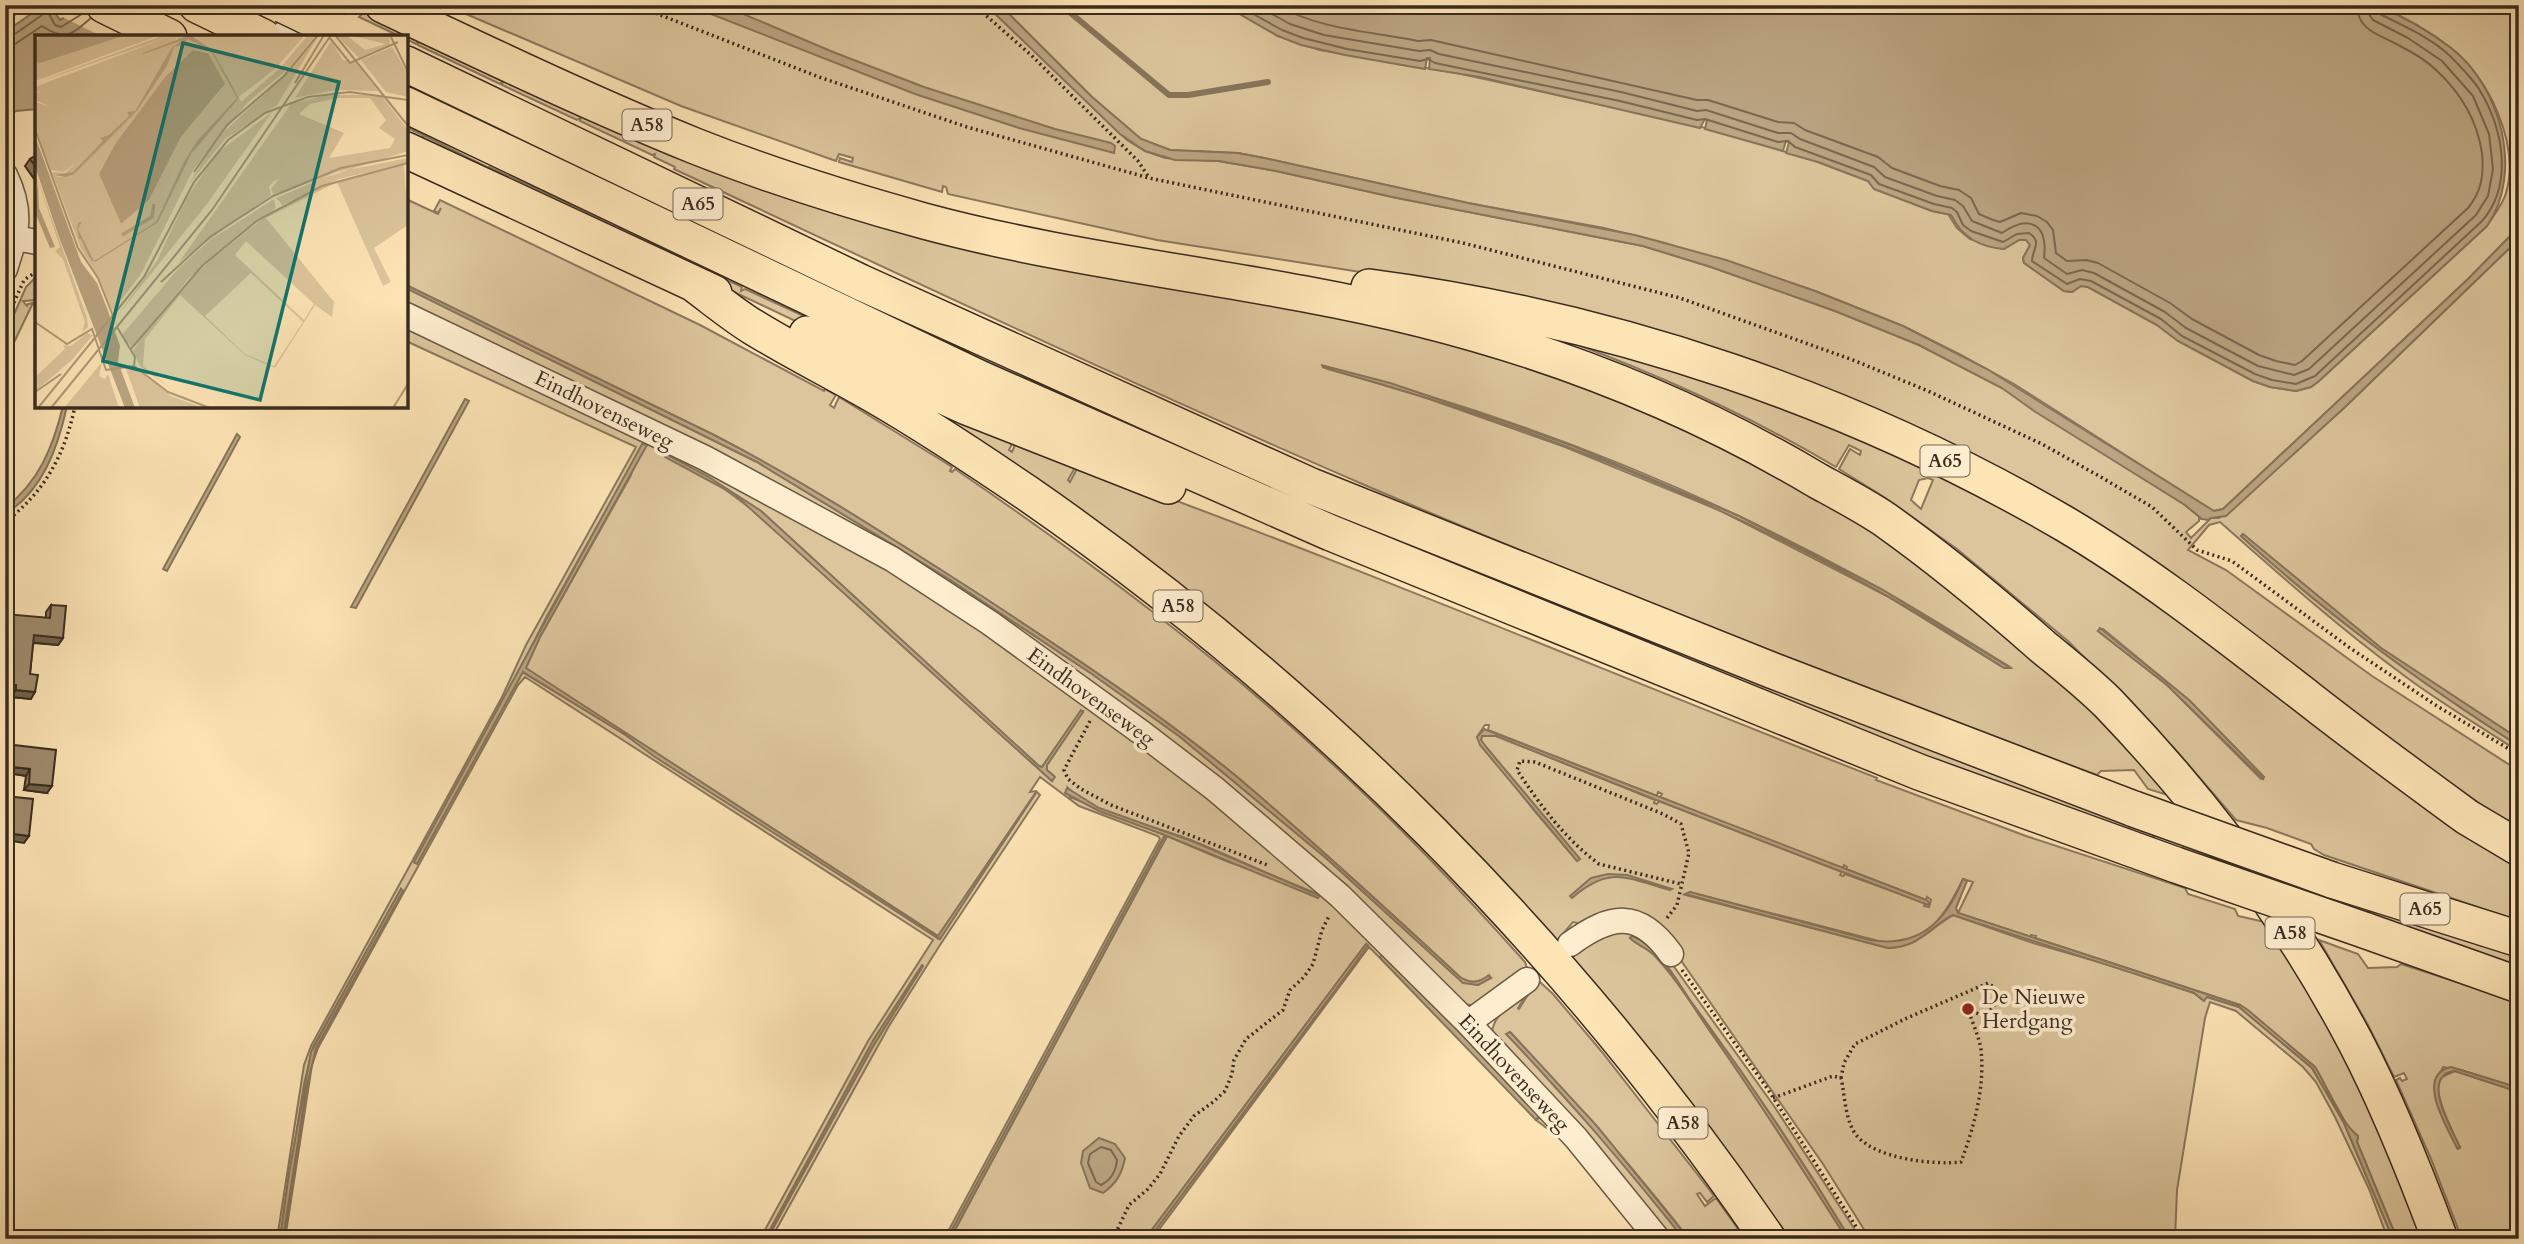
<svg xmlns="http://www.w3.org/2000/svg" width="2524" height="1244" font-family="Cardo,serif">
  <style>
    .green { fill: #dcc59c; stroke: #8b785e; stroke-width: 2; fill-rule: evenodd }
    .water { fill: #bba582; stroke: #87745a; stroke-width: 2 }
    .pier { fill: #fde4b5 }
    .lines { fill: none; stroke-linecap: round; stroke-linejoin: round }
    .shore { stroke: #7a6850; stroke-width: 2 }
    .stream { stroke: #87745a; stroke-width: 6 }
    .minor-casing { stroke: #6b5944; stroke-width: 27 }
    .highway-casing { stroke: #3a2b1f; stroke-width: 38 }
    .path { stroke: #3a2b1f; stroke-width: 3.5; stroke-dasharray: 2 3.5; stroke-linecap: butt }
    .minor { stroke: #feedcf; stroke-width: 24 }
    .highway { stroke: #fde4b5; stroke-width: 35 }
    .highway-bridge-casing { stroke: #3a2b1f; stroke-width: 38; stroke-linecap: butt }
    .highway-bridge { stroke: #fde4b5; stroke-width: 35 }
    .wall { fill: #89785e; stroke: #3a2b1f; stroke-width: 2 }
    .shaded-wall { fill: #6f614c; stroke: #3a2b1f; stroke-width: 2 }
    .building { fill: #9f8b6d; stroke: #3a2b1f; stroke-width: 2 }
    .poi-dot { fill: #8f2418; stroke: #feedcf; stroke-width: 2.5 }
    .labels { text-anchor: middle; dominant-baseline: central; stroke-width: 7; stroke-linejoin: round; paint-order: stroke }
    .shield { fill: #feedcf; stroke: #756554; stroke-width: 2 }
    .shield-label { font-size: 19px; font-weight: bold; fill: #3a2b1f }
    .street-label { font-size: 21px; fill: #3a2b1f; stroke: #feedcf }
    .poi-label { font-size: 21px; fill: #3a2b1f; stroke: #feedcf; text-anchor: start }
    .inset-river { fill: none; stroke: #bba582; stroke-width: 3.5 }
    .inset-road { fill: none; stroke: #af9a79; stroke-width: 2 }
    .view { fill: #0f766e; fill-opacity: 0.15; stroke: #0f766e; stroke-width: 3.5 }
    .inset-edge { fill: none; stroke: #3a2b1f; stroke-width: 3.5 }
  </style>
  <rect width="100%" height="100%" fill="#fde4b5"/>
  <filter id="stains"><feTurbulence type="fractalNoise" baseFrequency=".00286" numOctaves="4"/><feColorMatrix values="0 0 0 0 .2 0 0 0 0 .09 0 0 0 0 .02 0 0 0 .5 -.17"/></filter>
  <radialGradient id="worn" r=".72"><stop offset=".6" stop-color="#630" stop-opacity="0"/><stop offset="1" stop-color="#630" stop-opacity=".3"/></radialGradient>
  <path class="green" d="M445 5H986L1127 140 1145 151 1165 158 1218 161 1276 171 1397 198 1643 246 1711 267 1835 311 1919 345 2002 388 2185 505 2202 519 2199 518V521L2186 532 2191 538 2211 518H2219L2344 408 2519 239V739L2381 648 2243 534 2241 536C2330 617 2418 681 2519 746V752C2480 726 2439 702 2402 674 2338 627 2280 575 2220 522L2209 525 2188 550 2226 570 2372 676 2519 771V830L1946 443 1411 280 1157 240 948 194 946 187 943 186 942 192 839 162 840 158 852 162 853 158 839 154 836 161 681 106Z
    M1000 5H1224L1278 36 1320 50 1457 73 1715 130 1818 162 1868 181 1874 189 1932 211 1948 214 1957 228 1970 239 2004 249 2019 240H2026L2030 245 2023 258 2024 263 2064 291 2072 292 2081 286 2088 287 2157 325 2178 341 2253 381 2270 387 2296 391 2311 387 2319 381 2487 226C2494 215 2503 204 2506 193 2520 144 2489 78 2451 48 2428 30 2402 16 2376 5H2508L2519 9V227L2468 279 2223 509 2213 511 2014 384 1959 354 1903 326 1815 291 1665 243 1604 228 1468 203 1264 158 1238 153 1170 150 1141 139 1092 97Z
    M366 10 621 129 1448 338 1703 431 1906 551 2068 683 2171 796 2148 789 2134 770 2101 771 2097 775C1852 684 1608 589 1367 486 1134 385 904 277 674 169L675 167 654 157 655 154 652 155 580 121 581 118 577 120 502 85 503 81 500 84 418 45V42L416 44 406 39V37H401L359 17ZM1322 367C1506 412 1687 484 1855 575 1908 603 1959 636 2010 667L2004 668 1887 596 1721 511 1565 447 1418 395Z
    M406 76 2148 829 2156 840 1958 771 1486 583 985 364 406 90Z
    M406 127 423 135 422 138 425 136 487 167 486 169 489 167 554 197 552 200 554 201 556 198 616 227 614 231 617 232 619 228 679 257 677 260 679 261 681 258 742 287 741 291 745 289 806 317 850 347 406 136Z
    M406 199 438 214 441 208 438 213 434 211 440 200 700 325 824 391 825 389 836 395 830 405 834 408 839 397 949 465 952 467 950 471 952 472 955 469C1090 561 1221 659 1340 771 1405 831 1466 896 1525 962L1527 968 1476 1006 1464 1004 1403 950 983 616 406 303V288L757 462 949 579 1092 674 1179 736 1326 858 1463 982 1478 985 1491 978 1489 975C1479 983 1471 984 1460 977 1387 909 1313 841 1236 776 1154 709 1065 651 977 593 891 538 805 482 714 435L406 285Z
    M37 276V300L23 301 27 306 28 304 37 302V304L32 305 5 361V335L26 287Z
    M406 314 771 494 1126 726 1395 955 1565 1142 1536 1120 1540 1117 1397 966 1383 953 1380 958 1369 947 1152 1239H1149L1351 969 1367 945 1366 944 1145 1239H950L1167 836 1226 861 1318 894C1276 878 1235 858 1193 841 1155 825 1098 818 1068 788L1070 797 1165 835 947 1239H944L1160 839 1158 836 1079 806 1040 777 1030 792 1036 791 1040 795 940 945 889 1026 771 1239H767L872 1048 923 966 874 1039 765 1239H760L868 1041 933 940 525 677 518 685 318 1048 312 1065 285 1239H283L306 1090 316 1048 403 891 401 889 313 1047 304 1084 280 1239H277L304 1065 311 1046 502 697 526 645 636 447 406 341ZM643 444 630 477 540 637 525 668 938 936 1036 793 939 939 624 734 522 672 417 863H415L504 700 547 616ZM707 476 761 511 1039 766 1042 767 1081 711H1083L1047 765V770L1054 776 1052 781 750 508Z
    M1542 332 1720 373 2045 521 2519 855V921L2324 855 2314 849 2311 844 2267 828 2236 820 2175 749 2068 641 1957 549 1884 497 1839 469 1850 449 1860 455 1861 451 1849 445 1836 467C1743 412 1645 368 1542 332ZM1928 478 1933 480 1921 509 1911 500 1919 480ZM2103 629 2189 700 2264 777 2261 779 2167 685 2098 631Z
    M881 383 1014 440 1009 450 1012 452 1017 440 1077 464 1068 480 1070 482 1079 465C1348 562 1611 674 1877 778L1876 780 2026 836 2185 888 2188 894 2235 909 2238 916 2269 923 2326 1015 2428 1239H2397L2357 1142 2358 1136 2349 1129 2315 1067 2240 1005 2035 938 2036 936 2031 935V937L1958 913 1973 882 1963 879C1945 915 1931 940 1886 943L1690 892 1685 895 1888 948C1919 947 1929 929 1953 915L2030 942 2126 970 2194 993 2203 1000 2207 997 2239 1007 2312 1068 2344 1123 2393 1239H2388L2369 1189 2335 1117 2316 1082 2303 1067 2236 1011 2210 1002 2205 1018 2177 1190 2175 1239H1870L1823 1164 1668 942 1573 922 1556 942 1494 880ZM1485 725H1489L1488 730 1657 796 1658 792 1662 794 1660 797C1721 821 1781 847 1843 868L1844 865 1847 867 1846 869 1926 900 1927 897 1931 900 1929 907 1924 906 1925 903 1845 874 1843 876 1840 875 1842 872 1659 801 1657 804 1654 803 1655 800 1496 736H1482L1481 741 1486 747 1580 859 1577 861 1533 809 1477 737Z
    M2342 896 2519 954V968L2350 909Z
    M1613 924 1657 943 1774 1106 1861 1239H1850C1801 1158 1748 1079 1692 1003 1676 980 1659 947 1632 936L1630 938C1637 945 1648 948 1655 956 1677 979 1694 1008 1712 1034 1759 1101 1804 1170 1847 1239H1784L1568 956Z
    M2319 940 2358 954 2368 968 2397 967 2401 964 2519 1002V1088L2461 1070 2443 1067C2428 1096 2445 1120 2458 1149L2460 1148C2455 1135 2428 1087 2442 1077 2443 1076 2454 1072 2455 1071L2519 1092V1239H2462L2431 1159 2396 1080 2400 1078 2402 1081 2407 1079 2404 1073 2394 1077 2368 1025Z
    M1540 982 1553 994 1602 1052 1708 1188 1714 1196 1707 1202 1700 1193 1697 1194 1705 1206 1716 1198 1745 1239H1689C1633 1167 1573 1099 1510 1032L1507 1034 1615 1153 1684 1239H1665L1492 1032C1494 1015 1510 1005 1521 994L1525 997 1518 1008 1519 1009 1531 990Z"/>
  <path class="water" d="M44 5H69L56 14 60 20 83 5 191 37H37V109L16 111 5 118V32Z
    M688 5H722L833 52 924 87 1055 129 1111 143 1115 146 1114 153 1019 128 915 94Z
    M986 5H1000L1092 97 1141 139 1170 150 1238 153 1264 158 1468 203 1635 235 1726 260 1815 291 1903 326 1987 369 2214 511 2223 509 2468 279 2519 227V239L2344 408 2226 516 2211 518 2208 520 2202 519 2185 505 2034 411 2002 388 1919 345 1835 311 1711 267 1643 246 1397 198 1276 171 1219 161 1175 160 1145 151 1120 134Z
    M1224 5H2376C2402 16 2428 30 2451 48 2501 86 2524 173 2487 226L2319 381 2311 387 2296 391 2270 387 2253 381 2178 341 2157 325 2088 287 2081 286 2072 292 2064 291 2024 263 2023 258 2030 245 2026 240H2019L2004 249C1979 247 1962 237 1951 215L1932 211 1874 189 1868 181 1818 162 1786 153 1789 142 1786 141 1783 151 1705 129 1707 120 1705 119 1700 128 1480 77 1429 69 1430 58H1427L1425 69 1345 55 1301 45 1278 36Z
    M406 285 714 435C805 482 891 538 977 593 1065 651 1154 709 1236 776 1313 841 1386 909 1460 977 1471 984 1478 983 1488 976L1491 978 1478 985 1463 983 1326 858 1179 736 1092 674 949 579 757 462 406 288Z
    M1321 365 1390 383 1509 423 1573 446 1739 516 1883 590 2010 668H2004C1966 644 1927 618 1887 596 1712 497 1521 422 1328 369Z
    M465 399 469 401 356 608 351 607Z
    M63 406H67C58 447 43 491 5 514V508C39 482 53 447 63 406Z
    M237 434 240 437 167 571 163 569Z
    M642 444 647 445 540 637 526 668 938 936 1036 792 940 939 655 757 624 734 523 672 417 864 414 862Z
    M666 454 707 476 761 511 1039 766 1042 767 1081 710 1083 712 1047 765V770L1055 777 1052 781 734 494 665 457Z
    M2243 534 2381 648 2519 739V746C2418 681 2330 617 2241 536Z
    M2100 628 2189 700 2264 777 2263 779 2167 685 2098 631Z
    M1484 729 1926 900 1929 902 1928 905 1659 801 1496 736H1482L1481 740 1486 747 1580 859 1577 861 1480 745 1477 737Z
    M1067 788 1099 808 1192 841 1320 896 1318 898 1167 836 950 1239H947L1165 835 1099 811 1065 793Z
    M1608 874 1627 875 1672 889 1670 890C1626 878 1610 865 1572 898L1570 896 1591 878Z
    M1963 879 1967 881 1956 908 1958 913 2240 1005 2248 1010 2315 1067C2329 1089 2338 1120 2358 1136L2357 1142 2397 1239H2393L2344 1123 2312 1068 2239 1007 2207 997 2204 1001 2194 993 1953 915C1928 928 1920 947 1888 948L1685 894 1690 892 1870 940C1919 948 1946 922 1963 879Z
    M401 889 403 891 316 1048 306 1090 283 1239H280L289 1173 311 1052Z
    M1632 936C1659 947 1676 980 1692 1003 1748 1079 1801 1158 1850 1239H1847C1803 1170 1759 1101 1712 1034 1694 1008 1677 979 1655 956 1648 948 1637 945 1630 938Z
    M1366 944 1368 945 1351 969 1175 1204 1149 1239H1145Z
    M1383 952 1540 1116 1536 1120 1380 958Z
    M922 965 923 966 872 1048 767 1239H765L874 1039Z
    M1510 1032 1596 1125 1689 1239H1684C1627 1168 1569 1099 1506 1034Z
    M2451 1067 2519 1088V1092L2455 1071C2419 1075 2452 1130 2460 1147L2457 1148C2448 1129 2414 1075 2451 1067Z
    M1099 1138 1115 1144 1125 1158C1122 1174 1116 1184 1103 1193L1090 1188 1081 1163 1083 1151Z"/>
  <path class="pier" d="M38 5H73L61 16 77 5H241L198 37H103Z"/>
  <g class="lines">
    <path class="shore" d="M1237 5 1282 30 1303 38 1347 49 1420 61 1428 59 1435 63 1620 101 1697 120 1705 119 1778 142 1788 141 1795 147 1871 175 1879 184 1934 204 1952 208 1957 212 1963 225 1971 231 2003 242 2017 234 2029 233C2043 242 2032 250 2032 261L2067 284 2080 279 2091 281 2161 319 2182 336 2255 374 2272 380 2296 384 2315 376 2482 221C2514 184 2503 128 2479 89 2471 77 2460 66 2450 56 2432 38 2403 26 2380 14L2376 5
      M1256 5 1290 24 1324 35 1419 51 1430 50 1439 54 1621 92 1697 111 1706 110 1778 133H1791L1800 139 1874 167 1885 177 1937 196 1955 200 1963 206 1972 221 2002 233C2030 214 2048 224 2044 258L2067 274 2082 270 2094 273 2165 312 2186 328 2258 366 2294 375 2309 369 2476 215 2488 196 2493 169 2489 134 2473 96 2442 61 2408 38 2373 20 2368 13 2367 5
      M1277 5C1320 30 1370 31 1418 41L1431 40 1697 100H1708L1778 122 1794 123 1805 130 1878 157 1892 168 1940 186 1959 190 1971 198 1979 214 1993 220 2000 222 2021 213 2037 216 2047 222 2053 230 2056 253 2067 261 2086 260 2098 263 2170 303 2192 319 2259 355 2276 361 2295 365 2302 361 2468 208C2482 191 2484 174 2482 153 2477 120 2460 92 2436 70 2427 61 2412 52 2400 46 2381 35 2357 31 2357 5
      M5 37 12 36 45 13 49 14 55 25 61 27 82 14 86 9
      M5 46 15 44 42 26C65 41 70 36 91 18
      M1101 1147 1111 1150 1117 1160C1116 1171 1111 1180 1101 1185L1096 1182 1088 1163 1090 1154Z"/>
    <path class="stream" d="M1061 5 1169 95H1188L1268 82"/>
    <defs>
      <path id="minor" d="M5 6 7 5
        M279 37 326 5
        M5 175C23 212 17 232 5 269
        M15 238 37 242
        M406 315 705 458 892 559 990 623 1142 733 1215 789 1340 896 1468 1023 1576 1138 1658 1239
        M1570 944C1611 914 1639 909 1671 954
        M1468 1023 1527 980"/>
      <path id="highway" d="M104 5 169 37
        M197 5 263 37
        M383 5C487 54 589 103 695 146 768 175 848 200 924 221 1087 265 1257 278 1421 319 1561 354 1694 407 1818 481 1840 493 1863 505 1884 519 1939 558 1992 602 2042 646 2065 665 2088 683 2109 704 2205 804 2290 918 2355 1041 2388 1104 2415 1172 2440 1239
        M406 64 860 282 1311 486 1771 670 2134 809
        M406 105 981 379 1331 533 1919 772 2176 865
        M406 150 714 293
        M694 284C713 298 732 314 753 327 792 351 834 372 874 395 926 425 977 459 1027 493 1316 693 1570 949 1768 1239
        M1369 287C1613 319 1853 400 2065 524 2151 575 2229 637 2308 698 2360 739 2414 778 2467 817L2519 848
        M807 334 967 407 1168 486
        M2332 880 2519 939
        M2364 930 2519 985"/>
    </defs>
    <use href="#minor" class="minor-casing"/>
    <use href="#highway" class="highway-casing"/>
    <path class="path" d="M635 5 819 77 967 127 1149 178 1463 243 1680 298 1853 360 1928 391 2042 444 2099 476 2152 507 2197 550 2232 561 2350 648 2437 706 2519 755
      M974 5 1031 55 1138 161 1148 176
      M5 323 24 280 37 271
      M5 522C45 492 65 454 75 406
      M1090 721 1064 770 1068 779 1081 789 1111 805 1270 866
      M1667 918 1677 905 1689 853 1681 824 1663 814 1535 762 1520 761 1517 770C1540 805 1565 839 1599 864L1681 884
      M1682 970 1767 1088 1864 1239
      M1841 1078 1844 1063 1855 1044 1907 1018 1988 983 1995 988C1999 1003 1995 1007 1983 1016L1968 1009
      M1773 1098 1833 1076 1841 1078C1845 1095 1845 1122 1857 1136 1877 1159 1933 1165 1961 1162 1974 1127 1985 1088 1981 1050 1979 1036 1972 1022 1968 1009
      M1113 1239 1129 1205 1148 1189 1160 1174 1179 1136 1194 1116 1213 1102 1225 1091 1232 1074 1234 1060 1246 1039 1283 1010 1290 990 1304 977 1313 964 1322 930 1329 916"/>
    <use href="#minor" class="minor"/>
    <use href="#highway" class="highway"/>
    <defs>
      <path id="highway-bridge" d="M283 5 337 31
        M2134 809 2332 880
        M2176 865 2364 930"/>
    </defs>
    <use href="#highway-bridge" class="highway-bridge-casing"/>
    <use href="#highway-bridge" class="highway-bridge"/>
  </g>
  <path class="wall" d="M37 155V183L25 166 30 159Z
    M51 605 63 638 58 645 33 643 30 674 31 699 11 697 12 692 5 691 46 618V612Z
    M14 745 47 793 24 790 26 776 8 773 10 752Z"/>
  <path class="shaded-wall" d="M34 635 63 638 58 645 29 642Z
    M5 684 16 685 12 692 5 691Z
    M16 690 35 692 31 699 11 697Z
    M12 767 30 769 26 776 8 773Z
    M29 784 52 786 47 793 24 790Z
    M6 833 29 836 24 843 5 840Z"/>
  <path class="building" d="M37 155V168L30 159Z
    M51 605 66 606 63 638 34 635 30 674 38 675 35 692 16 690V685L5 684V614L50 618Z
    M14 745 56 750 52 786 29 784 30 769 12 767Z
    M5 796 33 799 29 836 6 833 8 819 5 818Z
    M5 847 10 848 6 884H5Z"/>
  <circle class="poi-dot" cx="1968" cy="1009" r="7"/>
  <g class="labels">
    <g class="shield">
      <rect x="622.5" y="109.5" width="49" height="31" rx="5"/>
      <rect x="673.5" y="188.5" width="49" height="31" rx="5"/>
      <rect x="1920.5" y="445.5" width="49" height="31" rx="5"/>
      <rect x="1153.5" y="590.5" width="49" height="31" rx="5"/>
      <rect x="2400.5" y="893.5" width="49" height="31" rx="5"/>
      <rect x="2265.5" y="917.5" width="49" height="31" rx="5"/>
      <rect x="1658.5" y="1107.5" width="49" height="31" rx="5"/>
    </g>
    <g class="shield-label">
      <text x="647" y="125">A58</text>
      <text x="698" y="204">A65</text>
      <text x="1945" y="461">A65</text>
      <text x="1178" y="606">A58</text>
      <text x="2425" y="909">A65</text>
      <text x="2290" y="933">A58</text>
      <text x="1683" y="1123">A58</text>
    </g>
    <g class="street-label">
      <text transform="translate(604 410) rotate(26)">Eindhovenseweg</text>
      <text transform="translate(1091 697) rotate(36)">Eindhovenseweg</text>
      <text transform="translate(1514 1073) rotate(47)">Eindhovenseweg</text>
    </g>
    <g class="poi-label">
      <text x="1982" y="997">De Nieuwe<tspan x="1982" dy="24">Herdgang</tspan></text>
    </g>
  </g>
  <g transform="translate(35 35)">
    <rect width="373" height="373" fill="#fde4b5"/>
    <path d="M0 0H125L0 46ZM129 0H142L141 5 144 0H155L137 12 100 76 38 137 21 142 34 141 102 76 132 31 138 13 158 0H270L242 32 204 62 206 67 245 33 273 0H281L253 34 213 67 158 135 106 239 77 277 86 301 143 234 175 205 239 164 241 173 154 243 97 312 87 302 65 245 46 214 17 137 30 138 42 127 29 137 16 135 0 91V67L16 72 0 65V59L7 56 0 58V52L136 1 0 48ZM158 15 173 17 188 52 146 102 114 165 86 189 64 139 80 109 130 42ZM284 0 242 70 190 104 154 149 183 102 246 44ZM301 0H311L330 15 351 9 315 0H354L355 9 324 23ZM296 6 308 25 320 27 343 56 301 55 260 63ZM357 12 373 39V62L351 57 326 25ZM292 60H346L373 95V116L238 159 236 154 244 144 239 146 234 151 236 160 144 227 256 69ZM303 63H335L351 85 344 93 360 104 355 113 294 123 309 98 264 79 275 69ZM237 77 172 169 82 281 122 226 151 164 182 118ZM373 123V128L304 144 247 170 241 163 302 137ZM369 130 373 190 339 213 356 247 348 251 302 147 231 183 299 267 297 282 280 270 240 333 210 320 145 260 110 304 108 331 136 354 105 331 98 316 108 300 155 244 214 192 257 166 294 149 335 137ZM211 206 279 269 269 285 200 220ZM216 238 268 287 239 331 210 319 170 281ZM0 136 52 283 53 292 47 297 50 287 28 224 20 216 25 212ZM52 298 58 300 36 326 0 356V342L30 314 28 310 36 311ZM67 327 64 341 70 344 73 339 84 373H29ZM91 334 104 336 136 361 169 373H105Z" fill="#dcc59c" fill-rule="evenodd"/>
    <path d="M6 0H91L5 28 0 26V9ZM155 0 176 14 193 43 203 62V64L156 119 123 187 65 224 61 227 57 226 53 220 46 204H44L42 193 43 188 47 186 43 194 59 226 121 187 149 127 162 106 202 63 176 16 153 4 147 10 139 12 132 31 102 76 39 139 31 142 20 140 38 137 68 106 65 103 74 100 94 81 92 77 100 76 137 12 148 5 108 19V18ZM158 15 173 18 190 49 146 102 114 165 86 189 64 139 80 109 130 42ZM0 101 46 227 62 248 72 273 85 311 83 327 100 373H90L24 202 0 131ZM3 146 4 173 20 212 15 213 0 177Z" fill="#bba582"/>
    <path class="inset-river" d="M87 200 117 182 119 169"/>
    <path class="inset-road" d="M300 0 373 91M355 0 373 37M294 2 315 28 363 7M260 48 289 0M0 94 43 213 63 243 78 281M159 137 192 90 249 41 283 0M126 247 175 202 238 161 306 133 373 120M0 287 32 309 57 294 71 335 99 331M82 292 100 322 99 331M95 315 167 231 223 185 287 151 373 128M99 331 133 357 175 373M0 357 26 339M3 373 109 242 159 147 193 105 230 78 273 62 315 57 373 65M16 373 177 175 296 0M358 373 373 349"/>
    <path class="view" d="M148 8 304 47 225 365 68 326Z"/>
    <rect width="373" height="373" class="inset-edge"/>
  </g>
  <rect width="2524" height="1244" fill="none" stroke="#fde4b5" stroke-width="28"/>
  <rect x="7" y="7" width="2510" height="1230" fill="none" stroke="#3a2b1f" stroke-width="3.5"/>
  <rect x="14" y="14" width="2496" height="1216" fill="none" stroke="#3a2b1f" stroke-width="2"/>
  <rect width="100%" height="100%" filter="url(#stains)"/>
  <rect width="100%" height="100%" fill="url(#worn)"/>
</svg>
